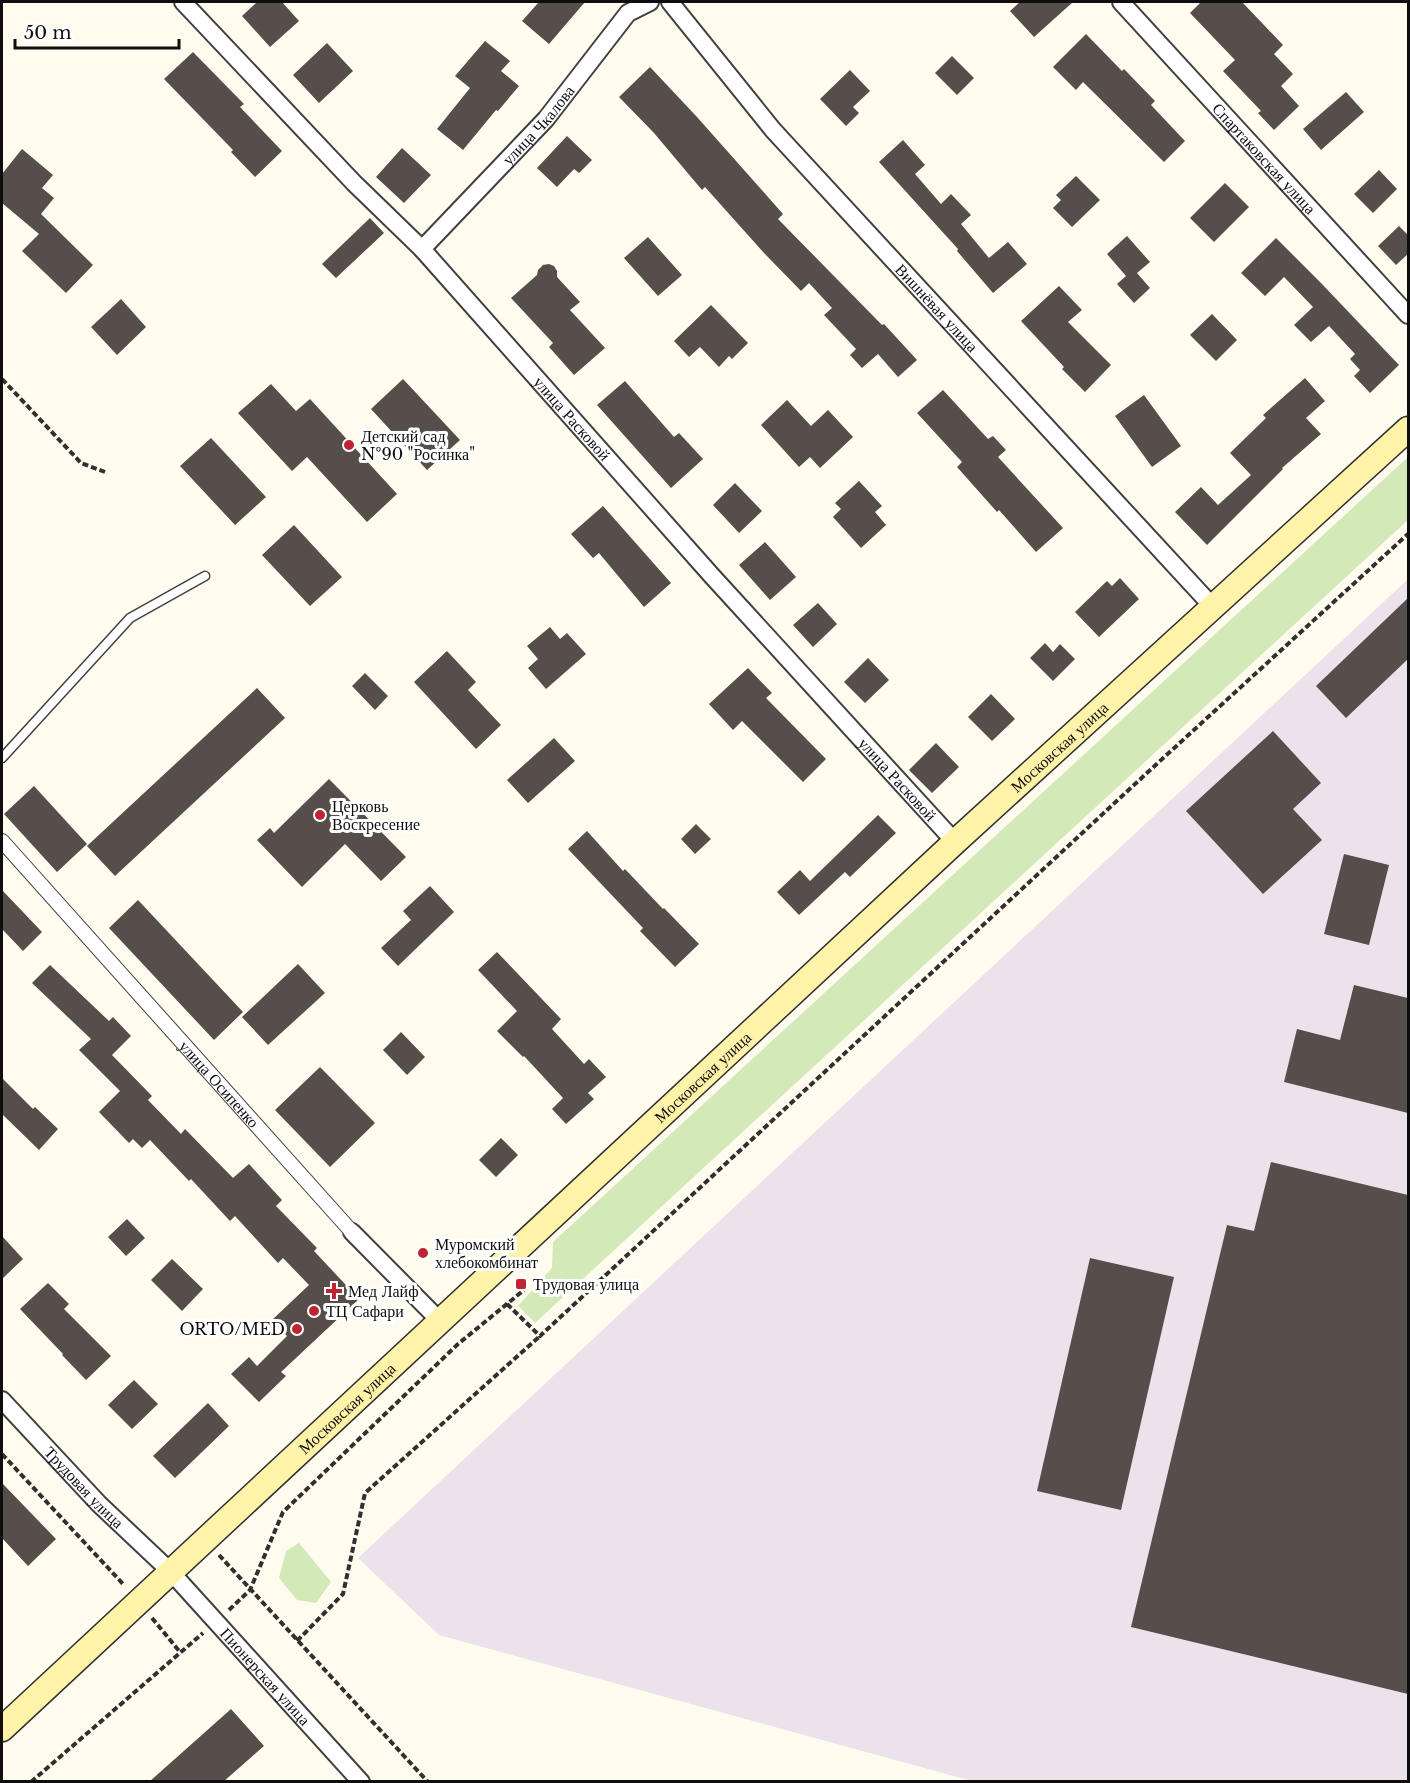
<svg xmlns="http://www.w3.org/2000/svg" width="1410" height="1783" font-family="'Libre Baskerville',serif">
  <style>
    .industrial { fill: #ebe2ec }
    .green { fill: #d3e9b8 }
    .building { fill: #564e4a }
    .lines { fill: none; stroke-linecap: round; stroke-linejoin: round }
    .service-casing { stroke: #414141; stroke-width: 11 }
    .pedestrian-casing { stroke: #414141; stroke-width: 16 }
    .minor-casing { stroke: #414141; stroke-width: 20 }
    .secondary-casing { stroke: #303030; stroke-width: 27 }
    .path { stroke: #303030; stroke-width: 4; stroke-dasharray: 6 3; stroke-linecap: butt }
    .service { stroke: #fff; stroke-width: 8 }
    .pedestrian { stroke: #fff; stroke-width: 14 }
    .minor { stroke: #fff; stroke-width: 16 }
    .secondary { stroke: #fff2a9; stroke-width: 24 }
    .poi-dot { fill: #be2532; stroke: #fff; stroke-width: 2 }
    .labels { text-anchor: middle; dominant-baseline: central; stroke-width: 6; stroke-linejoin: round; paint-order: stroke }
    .street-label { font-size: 16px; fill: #0e0e0e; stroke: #fff }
    .poi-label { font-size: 16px; fill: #0e0e0e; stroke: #fff; text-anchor: start }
  </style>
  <rect width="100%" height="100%" fill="#fffbee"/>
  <path class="industrial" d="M1408 579V1781H972L439 1635 358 1558Z"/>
  <path class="green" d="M1408 457V520L535 1323 518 1306 552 1268 553 1242Z
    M299 1543 331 1582 316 1603 297 1600 279 1578 286 1551Z"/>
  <path class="building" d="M257 2H282L299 21 270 47 242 16Z
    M539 2H585L549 44 522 21Z
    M1020 2H1073L1034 37 1010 11Z
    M1201 2H1242L1283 45 1274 54 1293 74 1281 86 1299 106 1274 130 1258 113 1261 111 1223 71 1235 60 1190 13Z
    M1086 34 1122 71 1124 69 1155 101 1151 105 1185 141 1164 162 1083 82 1076 90 1053 67Z
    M485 41 510 61 501 71 519 86 498 111 496 110 463 150 437 129 470 88 455 76Z
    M327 43 353 71 319 103 293 75Z
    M193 52 244 104 240 107 282 151 255 177 231 152 233 150 164 79Z
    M952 56 974 78 957 95 935 73Z
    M650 67 697 117 783 214 778 219 882 325 884 324 917 360 898 377 878 354 862 368 850 355 856 349 824 315 832 308 809 283 801 291 764 253 705 187 702 190 654 133 619 97Z
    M850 70 870 91 853 107 859 113 846 126 820 99Z
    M1346 92 1364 112 1321 150 1303 129Z
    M567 136 592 160 579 173 574 169 557 187 537 168Z
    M903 140 925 165 915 174 941 204 951 194 971 215 961 224 989 258 1008 242 1027 264 993 293 957 251 958 249 879 162Z
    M402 148 431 175 404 203 376 177Z
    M22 149 53 175 42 188 54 198 41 214 93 265 66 293 22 251 39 234 2 203V174Z
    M1379 170 1397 189 1373 213 1354 194Z
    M1076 176 1100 200 1072 227 1053 208 1061 200 1056 195Z
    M1225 183 1249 207 1214 242 1190 218Z
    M370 218 384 233 336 278 322 264Z
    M1399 226 1408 235V254L1396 265 1378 246Z
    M1127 236 1150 262 1137 273 1150 288 1134 303 1117 284 1126 276 1107 254Z
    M648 237 682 275 658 296 624 258Z
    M1276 238 1321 283 1399 365 1370 393 1354 376 1360 370 1350 359 1355 354 1329 326 1311 342 1294 325 1313 307 1284 277 1265 296 1241 273Z
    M549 264 554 266 557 271V277L580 302 570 310 605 348 574 375 549 347 553 343 511 298 537 275 538 270 543 265Z
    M1059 286 1082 310 1068 322 1111 365 1085 392 1062 369 1064 367 1021 321Z
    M121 299 146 327 117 355 91 327Z
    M711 305 748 343 732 359 729 356 719 367 700 347 689 357 674 341Z
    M1212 314 1237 340 1216 361 1190 335Z
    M1305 378 1325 401 1306 418 1321 434 1282 468 1283 469 1207 545 1175 512 1201 487 1218 505 1251 475 1230 453 1266 418 1263 415Z
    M403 379 460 440 427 470 371 409Z
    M625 381 674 437 679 433 703 459 671 488 597 405Z
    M271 384 296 411 310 399 397 494 367 522 307 457 292 471 238 413Z
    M943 390 988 439 993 436 1006 450 998 457 1063 528 1036 552 999 510 997 512 957 467 962 462 917 413Z
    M1144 395 1181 446 1152 467 1115 416Z
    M787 400 811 426 828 410 853 437 820 468 810 457 799 467 761 425Z
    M211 438 266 497 235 525 180 466Z
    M859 481 882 506 875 512 886 525 861 548 833 517 841 509 835 503Z
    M735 483 762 511 739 533 713 505Z
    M603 506 671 583 644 607 599 553 593 558 571 534Z
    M294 525 342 577 310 606 262 555Z
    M765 542 796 577 770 600 739 565Z
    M1120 578 1139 599 1099 637 1075 612 1107 581 1112 586Z
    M1408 598V659L1346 718 1316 686Z
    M818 603 837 624 813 647 793 625Z
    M550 627 560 639 567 633 586 654 546 689 528 668 538 659 527 646Z
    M1045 643 1053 652 1060 644 1075 659 1053 681 1030 658Z
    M447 651 476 682 468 690 501 725 476 749 414 682Z
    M868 658 889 680 865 703 844 682Z
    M748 668 772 693 766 698 826 759 803 782 742 721 733 730 709 704Z
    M365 673 388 696 375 710 352 686Z
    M257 688 285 718 115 876 87 846Z
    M991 694 1015 719 992 741 968 717Z
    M1273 731 1321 783 1293 809 1322 840 1263 894 1186 811Z
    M554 738 575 761 528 803 507 780Z
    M936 743 959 767 932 793 909 770Z
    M329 779 406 857 381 881 345 844 302 887 257 840 270 828 274 833Z
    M34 786 87 844 57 872 4 814Z
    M878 815 896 833 850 877 845 872 799 915 777 892 800 870 810 881Z
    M696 824 711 839 695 854 681 839Z
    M587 831 623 871 625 869 663 909 664 908 699 944 675 967 640 931 643 928 568 849Z
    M1344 854 1389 865 1369 945 1324 934Z
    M430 886 454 912 398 966 381 948 411 920 403 911Z
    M2 890 42 932 23 951 2 929Z
    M138 900 243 1012 214 1040 109 928Z
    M497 952 561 1019 552 1029 584 1064 589 1059 606 1077 588 1093 594 1099 566 1124 552 1109 563 1098 524 1056 523 1057 497 1031 517 1011 478 970Z
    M298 964 325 993 268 1045 242 1017Z
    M50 965 109 1021 113 1017 131 1036 112 1055 152 1096 148 1100 181 1134 185 1129 233 1178 249 1164 282 1200 276 1206 317 1248 314 1251 359 1299 281 1372 286 1376 259 1402 231 1374 249 1357 257 1366 287 1336 272 1320 309 1285 283 1258 278 1263 235 1216 230 1221 191 1179 189 1181 150 1140 142 1148 133 1139 129 1143 99 1112 120 1091 79 1050 91 1039 32 983Z
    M1354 985 1408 998V1113L1284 1082 1297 1029 1340 1040Z
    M401 1032 425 1057 407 1075 383 1050Z
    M320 1067 375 1123 330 1167 275 1110Z
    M2 1078 33 1109 35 1107 58 1129 39 1150 2 1114Z
    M501 1138 518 1155 496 1177 479 1160Z
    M1271 1162 1408 1195V1694L1131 1627 1227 1225 1254 1231Z
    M127 1219 145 1238 126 1256 108 1237Z
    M2 1236 23 1259 2 1279Z
    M1090 1258 1174 1277 1121 1510 1037 1491Z
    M172 1259 203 1289 182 1311 151 1280Z
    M48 1283 69 1304 64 1309 111 1356 86 1380 62 1355 63 1354 20 1309Z
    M134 1380 158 1404 132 1429 108 1405Z
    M208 1403 229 1426 175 1478 153 1456Z
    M2 1483 56 1539 28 1566 2 1538Z
    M231 1709 264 1746 223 1782H149Z"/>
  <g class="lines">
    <defs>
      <path id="service" d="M2 758 130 618 205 576"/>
      <g id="pedestrian">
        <path id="s1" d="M2 841 352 1232"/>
      </g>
      <g id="minor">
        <path id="s2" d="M183 2 354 183 422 249 712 576 955 842"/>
        <path id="s3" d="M670 2 773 130 1213 607"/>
        <path id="s4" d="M1121 2 1408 315"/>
        <path id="s5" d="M422 249 546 119 628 13 650 2"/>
        <path d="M352 1232 440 1321"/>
        <path id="s6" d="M2 1400 99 1504 171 1572 361 1782"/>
      </g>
      <g id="secondary">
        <path id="s7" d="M2 1729 955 842 1408 429"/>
      </g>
    </defs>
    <use href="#service" class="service-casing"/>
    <use href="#pedestrian" class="pedestrian-casing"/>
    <use href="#minor" class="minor-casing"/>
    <use href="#secondary" class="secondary-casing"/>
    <path class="path" d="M2 379 81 463 105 472
      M507 1304 540 1336 1148 772 1408 534
      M2 1454 124 1585
      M219 1555 428 1782
      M229 1610 250 1590 283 1512 458 1344 524 1290
      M152 1618 180 1652
      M297 1641 343 1594 365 1493 540 1336
      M31 1782 203 1633"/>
    <use href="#service" class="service"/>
    <use href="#pedestrian" class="pedestrian"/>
    <use href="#minor" class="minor"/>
    <use href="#secondary" class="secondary"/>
  </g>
  <g class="poi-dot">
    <circle cx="349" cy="445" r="6"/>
    <circle cx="320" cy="815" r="6"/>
    <circle cx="423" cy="1253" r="6"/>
    <rect x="515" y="1278" width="12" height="12" rx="3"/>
    <path d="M331 1282h6v6h6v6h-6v6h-6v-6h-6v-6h6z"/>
    <circle cx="314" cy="1311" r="6"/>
    <circle cx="297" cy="1329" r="6"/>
  </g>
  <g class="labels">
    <g class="street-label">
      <text stroke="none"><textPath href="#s5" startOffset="170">улица Чкалова</textPath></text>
      <text stroke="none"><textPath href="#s4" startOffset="212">Спартаковская улица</textPath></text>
      <text stroke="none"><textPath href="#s3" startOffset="406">Вишнёвая улица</textPath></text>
      <text stroke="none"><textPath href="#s2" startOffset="570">улица Расковой</textPath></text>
      <text stroke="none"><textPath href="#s7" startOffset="1443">Московская улица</textPath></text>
      <text stroke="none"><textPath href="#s2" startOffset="1056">улица Расковой</textPath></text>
      <text stroke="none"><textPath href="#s7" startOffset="957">Московская улица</textPath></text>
      <text stroke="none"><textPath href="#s1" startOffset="326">улица Осипенко</textPath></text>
      <text stroke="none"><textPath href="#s7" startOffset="471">Московская улица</textPath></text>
      <text stroke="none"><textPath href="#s6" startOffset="120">Трудовая улица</textPath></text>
      <text stroke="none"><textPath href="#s6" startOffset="382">Пионерская улица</textPath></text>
    </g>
    <g class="poi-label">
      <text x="361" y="436">Детский сад<tspan x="361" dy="18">№90 "Росинка"</tspan></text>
      <text x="332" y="806">Церковь<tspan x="332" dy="18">Воскресение</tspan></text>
      <text x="435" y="1244">Муромский<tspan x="435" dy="18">хлебокомбинат</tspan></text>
      <text x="533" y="1284">Трудовая улица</text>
      <text x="348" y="1291">Мед Лайф</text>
      <text x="326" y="1311">ТЦ Сафари</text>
      <text x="285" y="1329" text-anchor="end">ORTO/MED</text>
    </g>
  </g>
  <rect width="1410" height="1783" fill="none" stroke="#0e0e0e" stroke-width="6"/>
  <path d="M15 39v9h164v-9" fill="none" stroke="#0e0e0e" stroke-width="3"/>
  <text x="24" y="39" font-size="18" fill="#0e0e0e" stroke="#ffffff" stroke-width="4.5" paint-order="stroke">50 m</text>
</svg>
